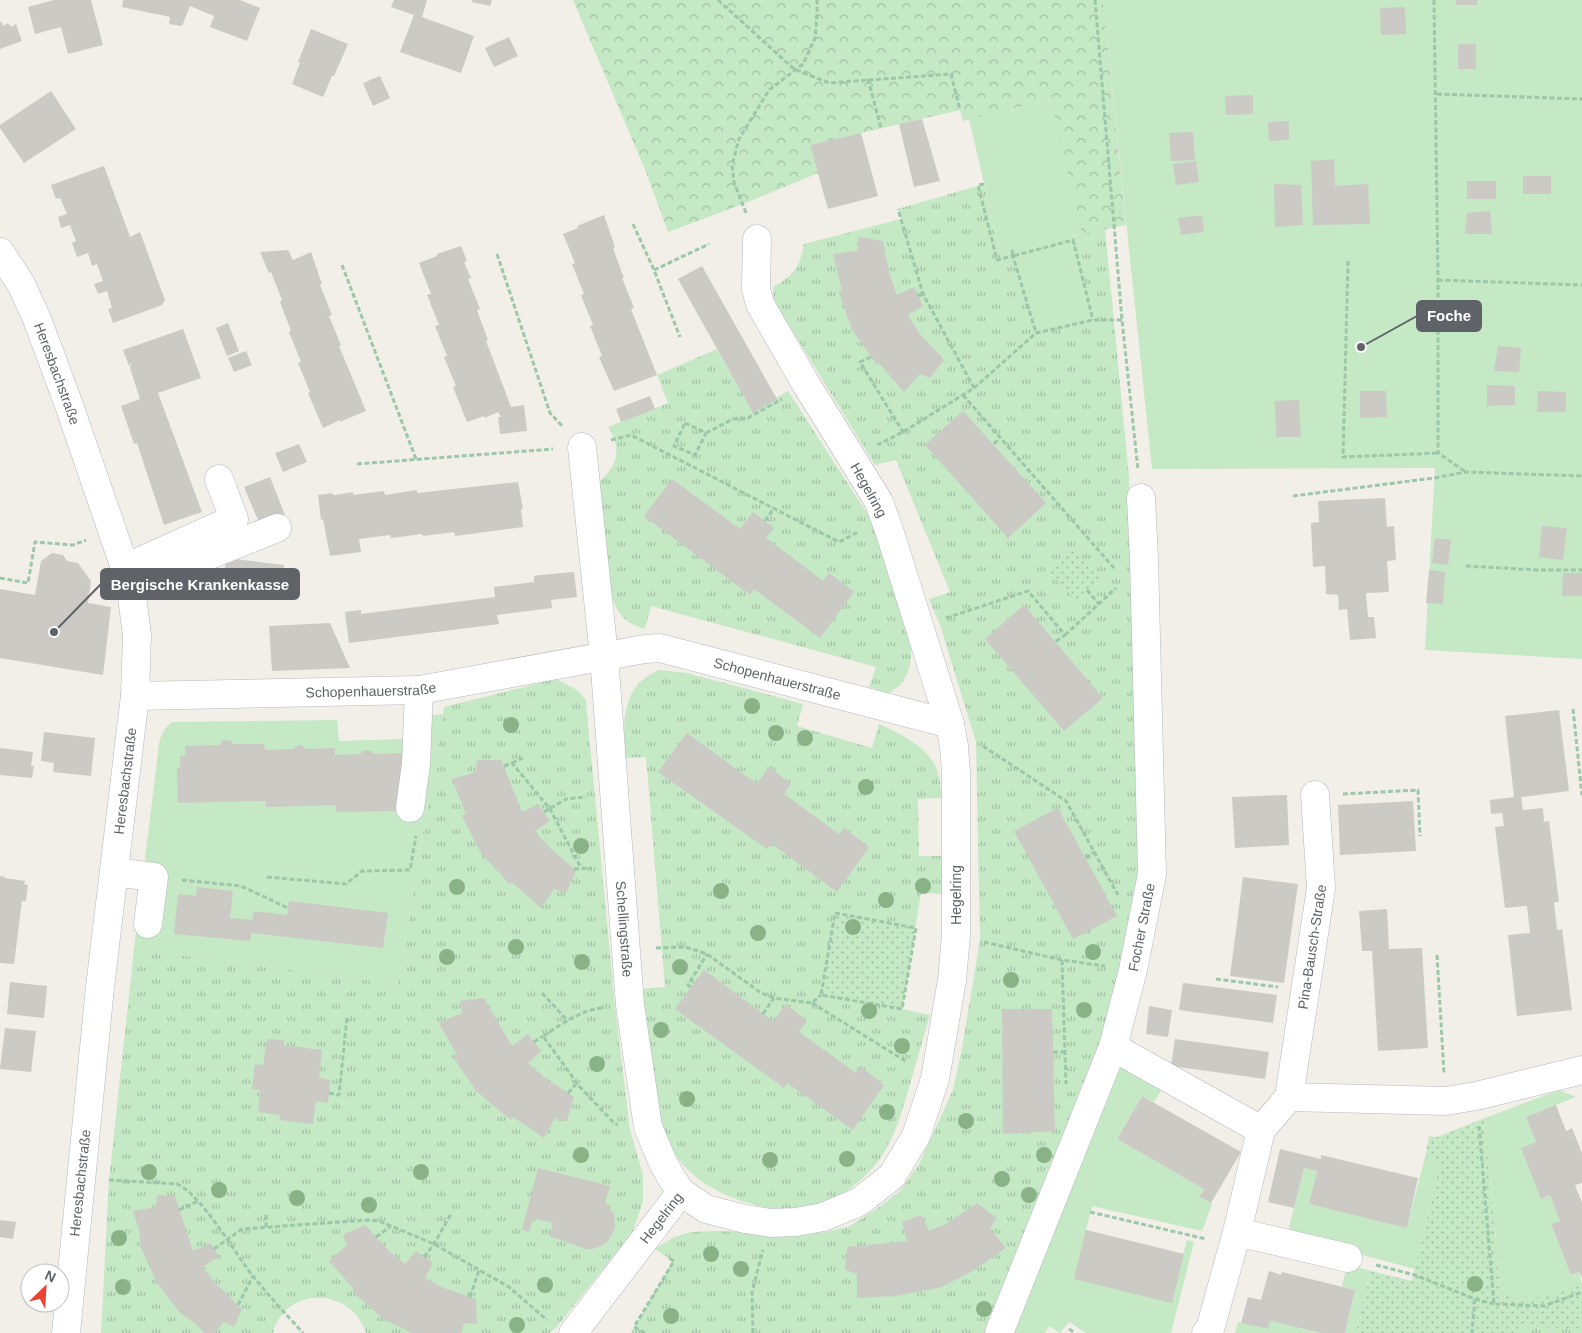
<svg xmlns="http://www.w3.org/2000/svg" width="1582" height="1333" font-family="Arial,sans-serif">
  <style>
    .grass { fill: url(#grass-tufts) }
    .forest { fill: url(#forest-crowns) }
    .park { fill: url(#park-dots) }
    .garden { fill: #c5e8c5 }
    .building { fill: #cccac5 }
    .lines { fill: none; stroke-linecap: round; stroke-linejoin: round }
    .minor-casing { stroke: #b5b8bc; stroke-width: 29 }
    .path { stroke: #9cc7a9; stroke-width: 3; stroke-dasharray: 5 2.5; stroke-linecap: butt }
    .minor { stroke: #fff; stroke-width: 28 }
    .tree { fill: #89b387 }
    .labels { text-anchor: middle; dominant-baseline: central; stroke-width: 4; stroke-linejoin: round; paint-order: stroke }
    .street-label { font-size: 14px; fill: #5f6368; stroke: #fff }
    .leader { fill: none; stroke: #5f6368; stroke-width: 2 }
    .callout-dot { fill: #5f6368; stroke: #fff; stroke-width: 2 }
    .callout { fill: #5f6368; stroke: #5f6368; stroke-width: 2 }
    .callout-label { font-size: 15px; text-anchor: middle; font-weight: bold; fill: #fff }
  </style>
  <defs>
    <pattern id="grass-tufts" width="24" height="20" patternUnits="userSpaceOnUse" patternTransform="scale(1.25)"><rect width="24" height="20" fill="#c5e8c5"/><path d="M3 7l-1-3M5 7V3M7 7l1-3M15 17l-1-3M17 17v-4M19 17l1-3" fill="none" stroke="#a3c0a4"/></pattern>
    <pattern id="forest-crowns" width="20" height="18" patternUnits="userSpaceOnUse" patternTransform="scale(1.25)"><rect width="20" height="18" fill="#c5e8c5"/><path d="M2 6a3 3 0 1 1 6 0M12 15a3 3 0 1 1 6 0" fill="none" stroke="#a3c0a4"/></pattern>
    <pattern id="park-dots" width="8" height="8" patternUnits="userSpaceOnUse" patternTransform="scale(1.25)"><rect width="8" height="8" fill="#c5e8c5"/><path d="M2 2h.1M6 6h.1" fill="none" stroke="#a3c0a4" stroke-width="1.8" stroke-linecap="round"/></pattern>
  </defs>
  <rect width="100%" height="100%" fill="#f1efe8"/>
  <path class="grass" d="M984 184 1000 252 1105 229 1129 477 1141 774 1143 865 1106 1040 990 1333H631L673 1261 655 1249 674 1237 691 1232 715 1231 756 1232 797 1236 825 1232 850 1226 878 1208 900 1191 919 1164 953 1090 962 1048 980 940 976 742 940 625 929 599 950 592 896 460 875 465 774 301 773 287C793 276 800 267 804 244L901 219 898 209Z
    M717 349 753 412 788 391 874 524 911 647C912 667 907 684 888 693L869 687 876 667 651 606 645 629C622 622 618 614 610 592L597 483C617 468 623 449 608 427L668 403 657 375Z
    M659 670 687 673 803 704 797 726 872 748 879 724C899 733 922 744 934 763 940 773 940 787 942 798L918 799 919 856H943L946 894 921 893 902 1009 930 1015C923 1038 917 1061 910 1084 896 1133 886 1167 840 1195 811 1212 788 1213 756 1205 726 1198 692 1181 675 1154 660 1130 658 1102 654 1075 649 1046 644 1018 640 989L665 987 646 757 624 758C625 722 619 687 659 670Z
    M558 680 577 690 586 700 587 713 615 1006 630 1130 643 1175V1202L632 1233 556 1328 549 1333H366C351 1286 285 1286 273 1333H101L109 1180 134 949 398 984 444 707 548 681Z
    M1582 1300V1333H1480Z"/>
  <path class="forest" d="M573 0H1103L1126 225 1082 234 1050 100 963 121 960 110 810 145 818 173 743 204 668 232 646 172Z"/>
  <path class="park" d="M1072 550 1100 579 1076 600 1048 572Z
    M835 913 916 928 902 1009 821 995Z
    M1485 1118 1500 1287 1502 1294 1582 1284V1329L1519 1326 1518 1333H1355L1371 1271 1412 1281 1439 1168 1431 1158 1425 1157 1429 1136 1437 1137Z"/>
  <path class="garden" d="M1103 0H1582V659L1425 650 1435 468 1152 469Z
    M1051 100 1082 234 1072 236 1093 320 1036 333 1012 250 1000 252 969 119Z
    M443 714 398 984 134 949 159 744C161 734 164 728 173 722L337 720 339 741 405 739 426 716Z
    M1118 1065 1162 1089 1154 1102 1142 1096 1117 1139 1204 1189 1199 1197 1212 1204 1202 1231 1092 1206 1086 1230 1183 1254 1187 1240 1194 1242 1171 1333H1086L1069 1322 1060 1333 1049 1326 1045 1333H1007Z
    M1559 1090 1576 1097 1526 1117 1536 1142 1522 1148 1541 1199 1550 1195 1560 1221 1551 1224 1571 1275 1579 1272 1582 1285C1555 1294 1531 1306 1502 1294L1500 1287 1485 1118Z
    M1425 1157 1431 1158 1439 1168 1415 1269 1287 1235 1304 1168 1317 1171 1309 1204 1407 1227Z
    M1347 1264 1371 1271 1355 1333H1345L1355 1290 1342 1286Z
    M1270 1321 1321 1333H1235L1238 1322 1268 1329Z"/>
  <path class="building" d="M54 0H91L103 45 68 54 61 27 35 34 28 7Z
    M123 0H240L260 8 247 41 210 27 214 16 190 6 182 26 169 24 170 17 122 7Z
    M394 0H427L422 17 474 36 461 73 400 52 414 15 391 7Z
    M472 0H492L490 6 472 2Z
    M1456 0H1477V5H1456Z
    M1405 7 1406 34 1381 35 1380 8Z
    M0 21 4 26 8 23 11 27 16 24 22 41 0 49Z
    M311 29 348 44 334 76H332L323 97 292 84 300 63 298 62Z
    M509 37 518 56 494 67 485 48Z
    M1458 44H1476V69H1458Z
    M380 76 390 98 373 106 363 83Z
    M51 91 76 129 24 163 0 128V125Z
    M1253 95V114L1226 115 1225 96Z
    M922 119 940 181 914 187 899 124Z
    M1289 121V140L1269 141 1268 122Z
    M1193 132 1195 160 1171 161 1169 133Z
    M861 133 878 196 828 209 810 145Z
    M1334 159 1335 186 1368 184 1370 224 1313 225 1311 161Z
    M1196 161 1199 182 1176 185 1173 164Z
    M104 166 130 237 140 232 165 300 162 305 113 323 108 309 112 308 107 291 98 294 94 284 103 281 97 264 92 266 88 253 77 257 72 243 76 241 70 225 61 228 58 217 67 214 60 198 56 199 51 185Z
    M1523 176H1551V194H1523Z
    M1467 181H1496V199H1467Z
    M1274 184 1301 185 1303 225 1275 227Z
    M1490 211 1492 234H1465L1467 213Z
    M604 215 615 247 613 248 624 278H622L634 308 631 309 657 375 614 391 599 357 602 356 590 326 593 325 581 295 584 294 572 264 575 263 563 234 578 228 577 226Z
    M1202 215 1204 232 1181 235 1178 218Z
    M859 237 883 241 889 273 897 295 914 287 923 306 908 315 919 333 944 360 930 378 920 374 904 392 879 363 877 365 852 330 839 292 842 290 833 254 857 251Z
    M461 246 467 261 464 262 471 278 468 279 480 309 477 310 488 340 486 341 511 407 524 405 527 431 500 434 498 417H501L498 412 485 418 484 416 467 422 453 387 456 386 444 357 447 356 435 326 439 325 427 295 431 294 419 263 437 256V254Z
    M288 250 293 260 311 252 322 284 320 285 332 315 329 316 341 345 339 346 366 411 344 420 341 422 340 420 323 428 308 393 310 392 298 363 301 362 289 332 291 331 280 302 282 300 271 272 269 273 260 252Z
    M702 266 777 399 753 413 678 279Z
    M228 323 239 351 227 356 216 328Z
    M183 329 201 378 158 393 202 512 164 525 137 443 134 444 121 406 140 399 130 368 132 361 129 366 123 350Z
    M1498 346 1521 348 1519 372 1494 371Z
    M246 351 252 365 234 372 228 358Z
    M1487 385 1515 386V405L1487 406Z
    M1360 391H1386L1387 417 1360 418Z
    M1538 391 1566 392V412H1537Z
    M650 396 655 409 621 422 616 409Z
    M1299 400 1301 437H1276L1275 401Z
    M963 411 1046 503 1008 538 925 445Z
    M299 444 307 462 283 472 275 453Z
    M270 477 285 515 260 525 244 487Z
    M672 479 740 529 753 512 774 528 766 538 823 581 829 573 854 592 820 638 754 589 750 595 644 516Z
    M518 482 523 509H521L523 527 455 536 454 532 423 536 422 534 391 538 390 535 359 539 361 552 330 556 323 519 321 520 318 495 332 493 333 495H335L353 492V495L384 491 385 495 417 490V493Z
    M1385 498 1387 527 1394 526 1396 560 1387 561 1389 592 1366 593 1368 617H1374L1376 638 1350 640 1347 609 1339 610 1338 595 1326 594 1325 566 1313 567 1311 523 1319 522 1318 501Z
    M1542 526 1567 528 1563 560 1539 557Z
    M1435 538 1451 540 1448 565 1432 563Z
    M52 553 63 555 67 561 78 563 91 581 88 603 111 607 103 675 0 658V589L35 595 41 561Z
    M226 558 284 565 280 599 223 592Z
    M1429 570 1445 572 1443 604 1426 603Z
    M574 572 577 597 551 600 552 608 497 615 499 624 349 643 345 612 361 610V614L495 597 494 587 534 582V576L540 575Z
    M1563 573H1582V596H1562Z
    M1024 605 1103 698 1064 731 985 639Z
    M330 623 350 668 272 671 269 626Z
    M1559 710 1569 791 1521 797 1523 810 1543 808 1544 822 1549 821 1559 902H1554L1557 930 1562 929 1572 1010 1517 1016 1508 935 1530 933 1527 906 1505 908 1495 827 1504 826 1502 813 1491 814 1490 800 1514 797 1505 716Z
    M44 732 95 738 91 776 53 772 54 763 41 761Z
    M687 733 757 784 769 767 791 784 784 794 839 834 844 828 869 847 837 892 772 844 767 849 658 772Z
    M223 740 231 741 233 744H264L265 750 294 749 297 745H301L306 749 335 748V755L360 754 364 750 371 751 373 754 404 753 405 789H398L399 811 336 812V805L266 807V801H261L178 803 177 768H180V756H185V746L220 745Z
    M0 748 33 752 31 766H34L32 778 0 775Z
    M477 760H501L522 812 538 804 550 821 535 831 548 846 576 871 566 893 554 889 541 908 512 882 510 885 481 853 462 816 466 814 452 779 476 772Z
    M1287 795 1289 845 1235 848 1232 797Z
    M1413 801 1416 851 1340 855 1338 805Z
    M1058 808 1117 916 1073 939 1014 831Z
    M0 876 5 877V878L25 881 24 884 28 885 26 901H22L14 964 0 963Z
    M1243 877 1298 884 1284 983 1230 976Z
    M197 887 233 891 230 918 252 920 254 911 287 915 289 901 388 913 383 948 251 933 250 941 174 934 178 894 196 896Z
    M1387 909 1389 949 1422 948 1428 1048 1378 1051 1372 951H1362L1359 911Z
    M704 970 773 1021 786 1004 807 1021 799 1032 856 1073 860 1066 884 1085 853 1130 787 1083 784 1088 675 1009Z
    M10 982 47 986 44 1018 7 1014Z
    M1183 983 1277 995 1273 1023 1179 1010Z
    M484 998 512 1046 528 1034 541 1051 528 1063 544 1077 574 1097 567 1121 555 1118 544 1138 513 1117 511 1120 476 1091 453 1057 457 1055 439 1023 462 1013 460 1001Z
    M1149 1006 1172 1010 1168 1037 1146 1034Z
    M1002 1009H1052L1055 1131 1003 1134Z
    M5 1028 36 1031 31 1072 0 1069Z
    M267 1039 284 1040V1045L322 1050 319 1078 330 1080 329 1093 328 1103 316 1101 313 1124 279 1120 280 1115 258 1112 260 1090 252 1089 255 1064 263 1065Z
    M1175 1039 1269 1052 1265 1079 1171 1066Z
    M1142 1096 1241 1152 1211 1203 1199 1197 1204 1189 1117 1139Z
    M1556 1105 1566 1131 1572 1128 1582 1153V1183L1575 1185 1582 1203V1278L1579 1272 1571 1275 1551 1224 1560 1221 1550 1195 1541 1199 1521 1148 1536 1142 1526 1117Z
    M1280 1149 1321 1159V1155L1418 1178 1407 1228 1309 1204 1317 1171 1304 1168 1294 1208 1268 1202Z
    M538 1168 610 1186 605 1202 614 1214 615 1228 609 1240 603 1245 593 1249H586L549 1236 553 1223 533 1218 529 1232 522 1230Z
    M157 1195 175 1196 193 1251 210 1243 219 1256 203 1267 215 1283 242 1309 234 1327 224 1322 214 1333H204L196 1324 180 1313 157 1283 141 1248 139 1230 133 1211 156 1207Z
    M977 1203 997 1218 990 1228 1006 1248 973 1271 939 1288 895 1296 857 1298V1274L845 1270 847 1247 907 1241 902 1222 921 1215 929 1231 948 1223Z
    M0 1220 16 1222 13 1239 0 1237Z
    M365 1225 389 1251 405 1264 416 1251 433 1263 425 1278 444 1288 476 1299 477 1324 464 1323 461 1333H412L383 1319 352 1291 354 1289 329 1261 347 1245 343 1235Z
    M1086 1230 1184 1254 1172 1303 1074 1279Z
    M1269 1271 1281 1275 1282 1272 1355 1290 1345 1333H1321L1270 1321 1268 1329 1241 1323 1248 1297 1261 1300Z"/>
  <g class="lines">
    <defs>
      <g id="minor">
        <path id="s1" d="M0 252 21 284 37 319 70 408 125 568 131 589 137 635 135 696 100 987 66 1333"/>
        <path id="s2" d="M582 447 604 656 630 1005 648 1127 663 1163 671 1177 681 1192 706 1209 745 1219 771 1223 796 1222 823 1217 859 1202 892 1176 916 1136 935 1079 952 980 956 935V772L954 746 950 724 890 533 879 502 806 384 760 304 756 289 757 239"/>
        <path d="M125 568 234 519 219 479"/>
        <path d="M131 589 160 575 277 528"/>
        <path id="s3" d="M135 696 419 690 645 649 660 648 950 724"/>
        <path d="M410 808 416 764 419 690"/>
        <path d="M114 872 154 877 148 924"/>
        <path d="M1113 1047 1261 1130"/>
        <path d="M1289 1097 1446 1101 1476 1096 1582 1070"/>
        <path id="s4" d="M1237 1232 1261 1130 1289 1097 1321 888 1315 795"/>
        <path id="s5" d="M573 1333 681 1192"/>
        <path id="s6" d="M999 1333 1113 1047 1133 970 1152 874 1144 559 1141 498"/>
        <path d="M1206 1333 1210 1329 1237 1232 1348 1258"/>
      </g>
    </defs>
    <use href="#minor" class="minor-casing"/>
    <path class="path" d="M718 0 794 69 829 83 951 74 960 110
      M1095 0 1122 320 1138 470
      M1434 0 1438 280V453L1466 472
      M868 79 881 128
      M1437 94 1582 99
      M984 184 978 185 997 260 1013 256 1036 333
      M746 213 734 182 732 165 739 139 769 90 803 64 815 38 817 17V0
      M633 224 654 270 680 337
      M1012 250 1013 256 1073 240 1093 320
      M497 254 550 413 563 427
      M1348 261 1343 457 1438 453
      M342 265 416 459
      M654 270 709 244
      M1438 280 1582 285
      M918 296 923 294
      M871 357 860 362 903 432
      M974 388 1036 333 1093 320H1122
      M963 395 1114 568
      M685 423 706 433 695 455 674 446Z
      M706 433 733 419 748 418 782 399
      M611 440 631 435 839 542 858 532
      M994 444 1000 437
      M877 445 903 432 974 388 923 294 898 209
      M357 464 553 449
      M1293 496 1434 478 1466 472 1582 476
      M765 521 774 508
      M1466 566 1538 570H1582
      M0 578 28 583 35 542 73 545 86 540
      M1087 590 1099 604
      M946 618 1028 591 1065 635 1055 642
      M1065 635 1116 588
      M1573 709 1582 795
      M983 746 1066 801 1118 895
      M512 763 523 758
      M504 766 512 763 550 809 581 868
      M1343 794 1418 790 1420 836
      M544 812 566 799 586 797
      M1086 858 1094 852
      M574 869 591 868
      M267 877 346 884 362 871 410 870 416 836
      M182 880 241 886 288 908
      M835 913 916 928 902 1009 821 995Z
      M984 942 1062 960 1105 966
      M656 948 685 947 695 950 707 954 761 993 774 998 812 1003 821 995
      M1437 955 1444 1073
      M1062 960 1066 1084
      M1216 979 1278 987
      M691 987 688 985 707 954
      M542 993 568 1021
      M812 1003 907 1062
      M602 1008C580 1010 561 1025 543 1036L579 1086 614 1123 618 1125
      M763 1014 774 998
      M534 1042 543 1036
      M1053 1052H1064
      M329 1093 339 1095 347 1017
      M568 1093 577 1083
      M1479 1126 1494 1304 1544 1306 1582 1292
      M109 1180 177 1184C200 1193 235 1253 252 1275 268 1295 286 1314 303 1333
      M179 1210 198 1201
      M1090 1212 1206 1239
      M266 1215V1227
      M376 1237 390 1227
      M214 1249 242 1229 367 1220 379 1221 434 1244 509 1287 547 1320
      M424 1257 434 1244 451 1214
      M1376 1265 1415 1275 1475 1299 1472 1333
      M470 1297 479 1270
      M1475 1299 1494 1304
      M238 1305 253 1276
      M1069 1329 1075 1333
      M645 1333 634 1327 674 1261 667 1257
      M753 1333 752 1292 763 1250"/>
    <use href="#minor" class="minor"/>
  </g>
  <g class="tree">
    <circle cx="752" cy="706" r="8"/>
    <circle cx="511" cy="725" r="8"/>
    <circle cx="776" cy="733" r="8"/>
    <circle cx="805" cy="738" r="8"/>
    <circle cx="866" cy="787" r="8"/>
    <circle cx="581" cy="846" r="8"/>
    <circle cx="923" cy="886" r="8"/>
    <circle cx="457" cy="887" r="8"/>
    <circle cx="721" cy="891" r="8"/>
    <circle cx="886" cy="900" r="8"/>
    <circle cx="853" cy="927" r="8"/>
    <circle cx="758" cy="933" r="8"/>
    <circle cx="516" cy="947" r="8"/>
    <circle cx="1093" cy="952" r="8"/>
    <circle cx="447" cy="957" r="8"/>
    <circle cx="582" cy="962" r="8"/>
    <circle cx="680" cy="967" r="8"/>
    <circle cx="1011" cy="980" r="8"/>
    <circle cx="1084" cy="1010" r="8"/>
    <circle cx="869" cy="1011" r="8"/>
    <circle cx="661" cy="1030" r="8"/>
    <circle cx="902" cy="1046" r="8"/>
    <circle cx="597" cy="1064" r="8"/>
    <circle cx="687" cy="1099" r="8"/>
    <circle cx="887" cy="1112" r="8"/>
    <circle cx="966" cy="1121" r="8"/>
    <circle cx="581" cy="1155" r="8"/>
    <circle cx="1044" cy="1155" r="8"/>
    <circle cx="847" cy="1159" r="8"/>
    <circle cx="770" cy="1160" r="8"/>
    <circle cx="149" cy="1172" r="8"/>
    <circle cx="421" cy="1172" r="8"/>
    <circle cx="1002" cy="1179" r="8"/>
    <circle cx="219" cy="1190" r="8"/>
    <circle cx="1029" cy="1195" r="8"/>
    <circle cx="297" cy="1198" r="8"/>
    <circle cx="369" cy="1205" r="8"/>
    <circle cx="119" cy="1238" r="8"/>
    <circle cx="711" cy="1254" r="8"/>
    <circle cx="741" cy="1269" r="8"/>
    <circle cx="1475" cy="1284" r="8"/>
    <circle cx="545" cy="1285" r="8"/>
    <circle cx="123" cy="1287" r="8"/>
    <circle cx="984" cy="1309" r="8"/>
    <circle cx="671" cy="1316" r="8"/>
    <circle cx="517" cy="1325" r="8"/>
  </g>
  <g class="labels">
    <g class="street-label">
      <text stroke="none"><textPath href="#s1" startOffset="135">Heresbachstraße</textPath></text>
      <text transform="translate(869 490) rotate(61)">Hegelring</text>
      <text stroke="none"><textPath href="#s3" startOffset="650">Schopenhauerstraße</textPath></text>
      <text stroke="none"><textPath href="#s3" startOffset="236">Schopenhauerstraße</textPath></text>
      <text transform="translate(125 781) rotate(-83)">Heresbachstraße</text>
      <text transform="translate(956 895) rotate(-90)">Hegelring</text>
      <text stroke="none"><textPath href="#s6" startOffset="431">Focher Straße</textPath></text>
      <text stroke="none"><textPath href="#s2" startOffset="484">Schellingstraße</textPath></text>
      <text stroke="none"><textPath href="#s4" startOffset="300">Pina-Bausch-Straße</textPath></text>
      <text transform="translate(80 1183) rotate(-84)">Heresbachstraße</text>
      <text stroke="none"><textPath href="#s5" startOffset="145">Hegelring</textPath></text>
    </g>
  </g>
  <path class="leader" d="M1361 347L1417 316M54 632L101 584"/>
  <g class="callout-dot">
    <circle cx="1361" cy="347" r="5"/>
    <circle cx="54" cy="632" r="5"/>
  </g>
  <g class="callout">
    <rect x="1417" y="301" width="64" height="30" rx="5"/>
    <rect x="101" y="569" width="198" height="30" rx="5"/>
  </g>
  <g class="callout-label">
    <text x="1449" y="321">Foche</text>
    <text x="200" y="590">Bergische Krankenkasse</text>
  </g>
  <g transform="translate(45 1288) rotate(25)"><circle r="24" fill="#ffffff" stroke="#bfc1c3"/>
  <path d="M0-4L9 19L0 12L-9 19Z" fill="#ea4335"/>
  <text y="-8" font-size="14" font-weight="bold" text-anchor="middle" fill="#5f6368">N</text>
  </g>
</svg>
